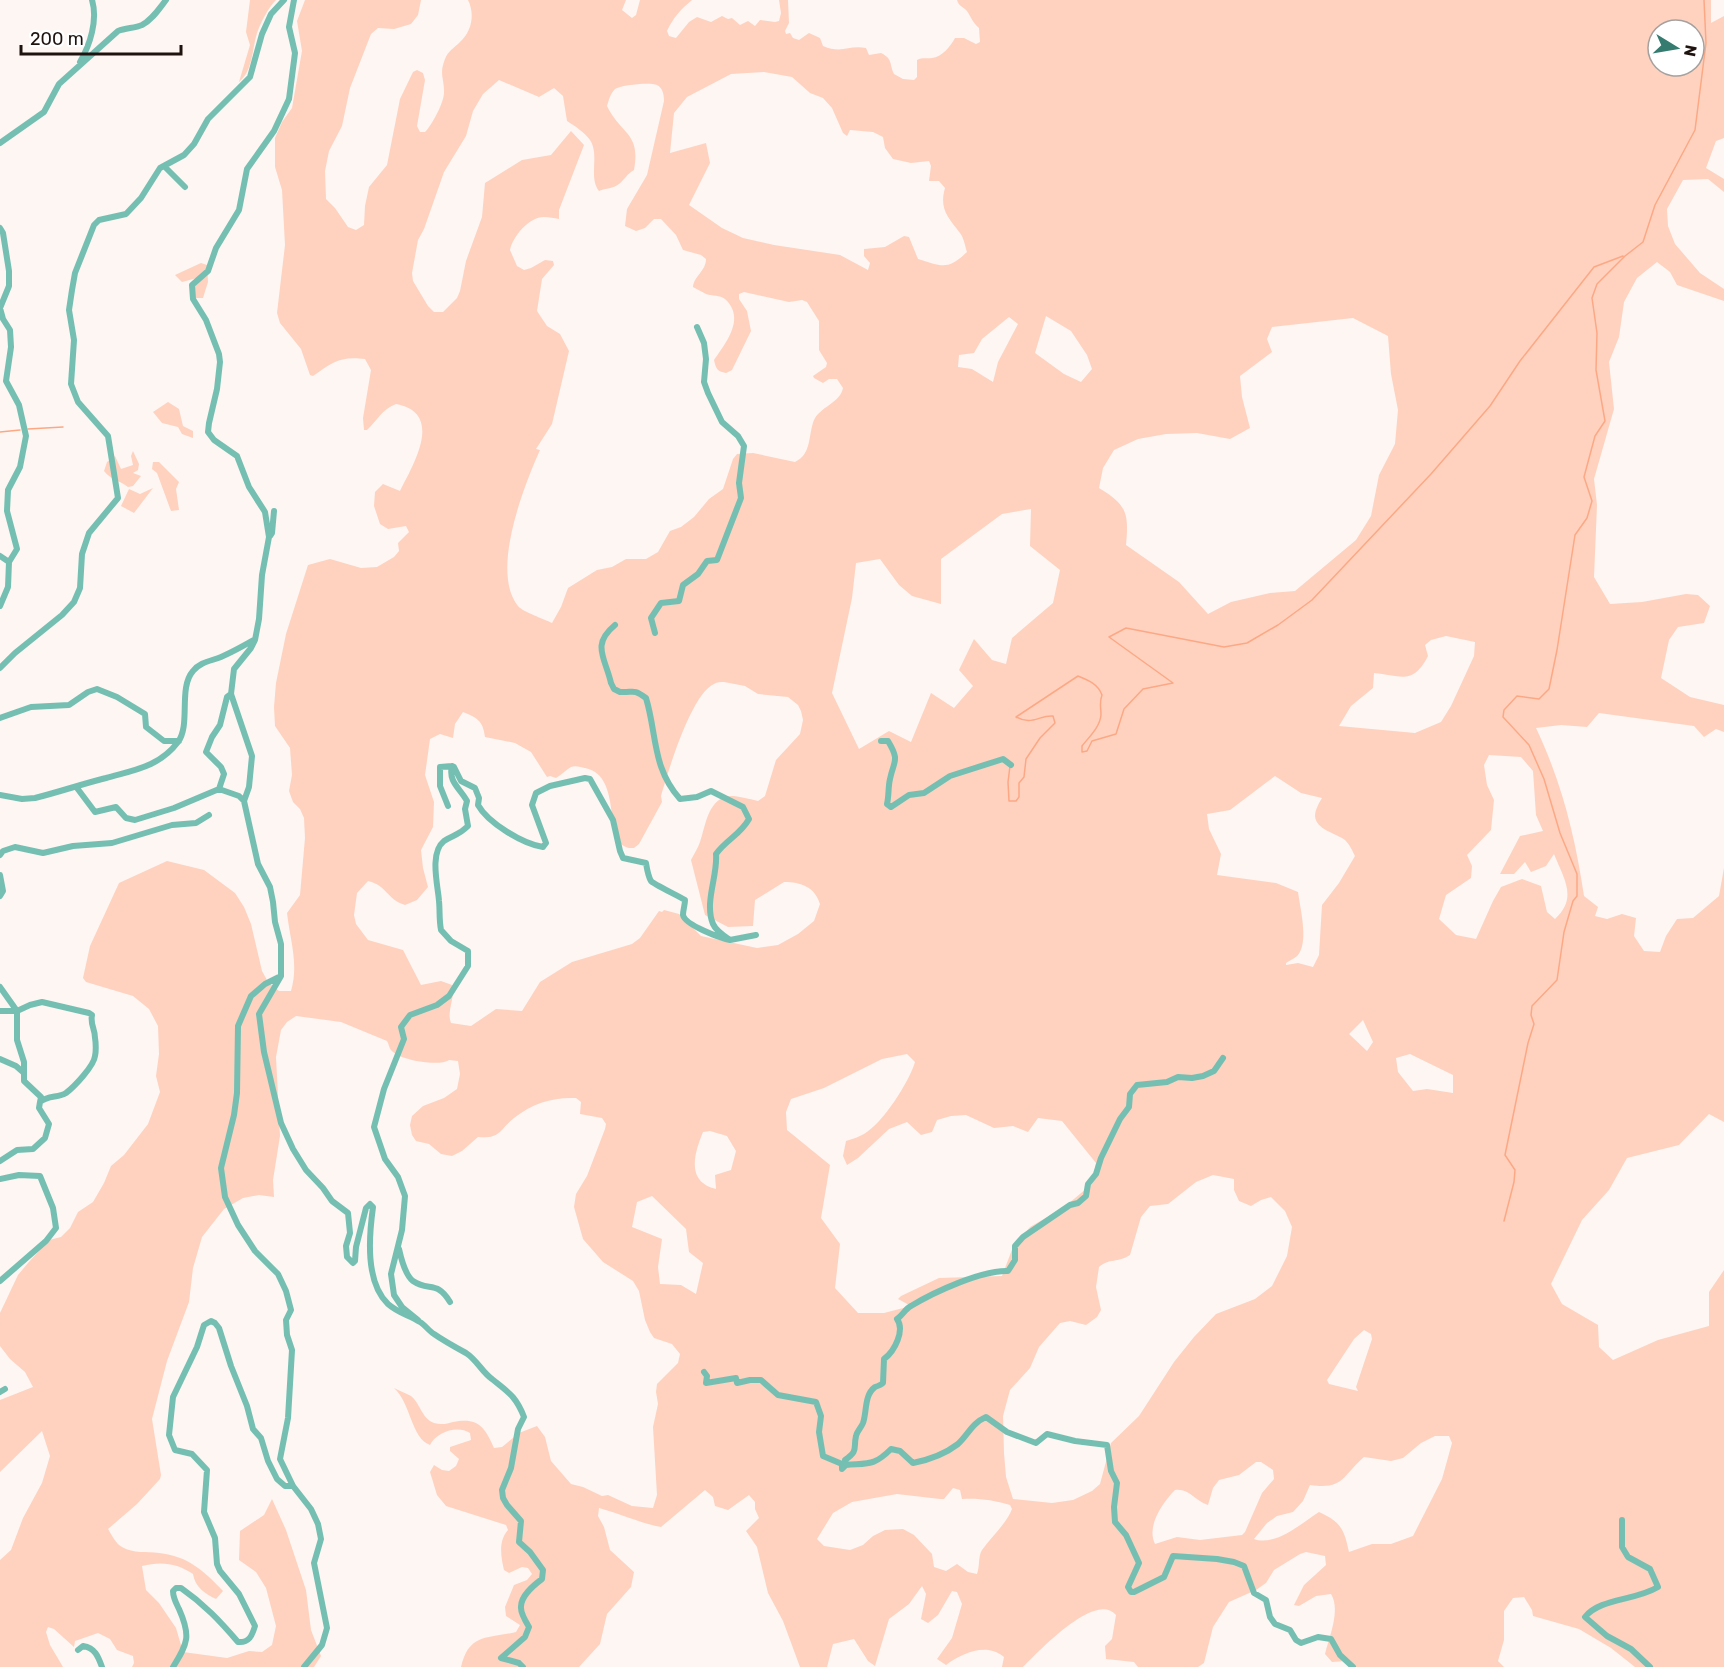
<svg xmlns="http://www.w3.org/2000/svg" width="1724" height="1667" font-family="Rubik,sans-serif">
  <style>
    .green { fill: #fed2bf; fill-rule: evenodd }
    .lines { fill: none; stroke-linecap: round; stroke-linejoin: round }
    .stream { stroke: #fca885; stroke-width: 1.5 }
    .minor { stroke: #75bfb2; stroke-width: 6 }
  </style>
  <rect width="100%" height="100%" fill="#fdf6f3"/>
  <path class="green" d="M250 0H276C268 8 261 22 257 33 252 49 253 71 239 82L250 45 246 32Z
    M305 0H421L418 15 411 24 394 29 378 28 371 34 350 88 342 126 329 151 325 171 326 199 335 208 348 227 356 230 364 225 365 206 369 187 387 165 400 99 413 72 417 70 423 73 425 80 417 126 420 132H425C432 125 445 101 444 91 444 78 439 74 445 59 448 51 454 48 460 42 472 31 475 14 468 0H626L622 10 632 18 636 15 640 0H692C681 9 673 18 667 31L669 36 676 38 689 22 697 17 711 22 722 16 728 19 732 18 740 25 748 21 755 26 760 20 775 22 779 21 781 13 779 0H788L789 23 785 31 786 34 790 33 793 38 799 40 809 33 820 38 823 46C842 54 848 45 866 48L869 55 881 53C893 59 889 63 894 74L903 79 914 80 917 77V60C923 57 926 59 932 58 942 57 950 47 955 38H964L976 44 980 42 979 28C973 23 971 17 967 11 963 6 959 7 957 0H1711V23L1724 16V138L1716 141 1706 168 1724 179V192L1708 179 1683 180 1667 209 1668 226 1675 244 1700 273 1724 289V301L1677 285 1670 272 1657 262 1637 278 1624 302 1619 337 1609 362 1614 409 1594 479 1597 505 1594 577 1610 604 1642 602 1686 594 1698 595 1710 606 1704 623 1678 627 1669 640 1661 678 1690 697 1724 705V732L1716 729 1704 737 1694 726 1599 713 1587 727 1561 725 1536 728C1562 783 1575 836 1584 896L1598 907 1595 916 1607 919 1622 914 1636 918 1634 936 1644 951 1660 952 1666 936 1677 919 1693 918 1719 896 1724 868V1122L1709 1114 1679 1145 1627 1158 1609 1190 1582 1220 1551 1284 1562 1304 1598 1325 1599 1347 1613 1360 1658 1340 1709 1326V1292L1724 1270V1667H1635L1611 1648 1579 1629 1533 1616 1532 1610 1524 1597 1513 1598 1504 1611V1640L1498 1661 1504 1667H1353L1346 1661 1332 1662 1325 1654C1329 1637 1341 1610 1331 1594L1316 1596 1299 1606 1294 1605 1304 1585 1326 1565 1325 1556 1306 1552 1300 1554 1274 1570 1266 1583 1256 1590 1229 1602 1213 1627 1204 1663 1198 1667H1138L1134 1662 1106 1659 1105 1646 1112 1639 1116 1615C1096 1590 1038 1652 1023 1667H1002L1004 1657C987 1642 962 1653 946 1665L937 1659 952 1638 962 1604 957 1592 952 1591 938 1615 928 1623 921 1619 926 1594 922 1586 909 1604 889 1619 875 1666 868 1661 854 1639 833 1644 827 1667H800L783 1621 768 1593 757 1547 746 1531 759 1518 755 1509V1502L749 1495 728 1510 715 1506 713 1497 705 1490 661 1527C640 1523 621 1514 599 1508L598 1516 604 1527 610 1550 634 1572 631 1587 607 1614 600 1644 579 1667H461C469 1633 487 1639 516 1632L520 1625 506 1616 505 1607 514 1585 527 1580 532 1574 528 1568 522 1567 509 1573 504 1570C501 1557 498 1541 508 1530L506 1525 446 1506 437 1495 430 1472 434 1465 442 1470 449 1471 456 1466 459 1459 450 1451V1447L471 1440 470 1433C457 1425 437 1432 430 1445 411 1438 411 1403 394 1388 399 1391 406 1393 411 1396 420 1403 422 1419 434 1423 441 1425 447 1424 453 1422 478 1417 485 1427 494 1448L502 1447 519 1433 537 1426 545 1437 551 1461 571 1484 583 1487 602 1496 608 1495 632 1506 653 1508 657 1495 653 1427 658 1404 656 1392 657 1384 678 1363 680 1354 672 1344 654 1338 650 1332 645 1320 639 1291 633 1281 603 1262 583 1239 574 1207 576 1194 587 1176 605 1129 606 1124 602 1118 580 1114 581 1102 576 1098C553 1097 533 1103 514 1118 499 1130 501 1139 478 1137L462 1151 452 1156 441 1154 429 1144 416 1141 412 1135 410 1125 412 1116 423 1106 444 1098 457 1089 460 1074 458 1061 449 1060C439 1067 398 1060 391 1050 389 1048 389 1044 387 1041L341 1022 296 1016 287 1022 281 1030 276 1057 280 1136 273 1180 274 1197 259 1195 243 1198 224 1209 202 1237 193 1268 189 1302 167 1361 152 1419 161 1475 160 1479 137 1504 108 1529C111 1534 116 1544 122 1547 134 1554 146 1551 159 1553 188 1556 204 1571 223 1591L216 1599C205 1594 195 1587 193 1574 177 1563 161 1561 142 1566L146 1590 159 1603 176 1628 183 1652 227 1658 249 1651 262 1652 272 1645 276 1626 266 1588 256 1572 239 1560 240 1531 264 1515 272 1499 286 1530 306 1590 311 1630 321 1656 314 1667H132L134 1663 133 1656 117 1650 110 1639 98 1633 75 1641 74 1647 54 1629 48 1627 46 1632 50 1645 63 1667H0V1560L11 1550 23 1518 42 1483 50 1456 42 1431 0 1472V1400L33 1387 25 1372 10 1359 0 1346V1313L18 1275 28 1263 49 1240 61 1237 70 1228 78 1212 93 1202 104 1183 111 1166 124 1155 148 1124 160 1092 156 1076 159 1054 158 1026 149 1009 133 996 86 982 83 978 90 946 119 883 167 861 204 870 235 893 244 907 251 924 262 971 268 982 279 991H291C299 964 290 940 287 913L300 895 305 838 304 818 300 809 293 802 289 791 292 775 290 748 275 726 274 707 276 683 286 634 308 565 330 559 361 568 377 567 394 557 399 551 398 543 409 532 406 526 388 529 380 524 374 506 375 492 383 484 400 491C413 465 445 413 396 404 382 409 377 421 367 430H364L363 418 371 370 365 359C340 356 333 362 313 376L310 375 301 349 280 323 277 313 285 245 282 190 275 167V138L282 122 292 108 302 51 297 21ZM1658 30H1694V66H1658ZM764 72 792 77 810 93 823 98 832 108 843 133 847 136 850 130 873 132 883 137 885 148 893 159 911 163 929 161 931 166 929 181H939L945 188C939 209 948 217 960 233 964 238 965 246 967 252 947 271 942 266 918 259L909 237 904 236 885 247 864 249V256L870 263 868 270 840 255 774 245 743 238 722 228 689 205 710 163 706 143 670 153 674 113 687 97 731 74ZM499 80 539 97 554 88 563 96 567 121C575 126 584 132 590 140 600 155 588 177 599 191 606 188 613 189 619 184 625 179 627 174 634 170 641 132 621 135 607 106 609 100 610 94 615 89 621 85 650 82 657 85 663 88 664 95 664 101L647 175 627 209 625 226 636 231 645 228 654 219H661L676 235 683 250 701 255 706 259C706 271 694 276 693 287 697 289 702 292 706 294 712 296 720 295 725 299 746 318 726 343 714 360 716 369 717 371 726 373L732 370 751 331 747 311 739 299V294L744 292 789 302 802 300 807 302 819 321V350L827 363 826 367 813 376 814 378 823 383 829 379H837L843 388C840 403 820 407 814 420 808 435 812 454 795 462L753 453 737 454 733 459 723 489 709 499 694 517 681 527 670 531 658 552 646 559H626L612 567 597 570 568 588 561 607 552 623C544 619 523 612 518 606 490 571 524 486 540 450L536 449 552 424 569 351 560 334 547 326 537 311 542 279 554 265 553 261 545 260 531 268 524 270 517 266 510 250C513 236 529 217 544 217 549 217 554 218 559 219V210L584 145 571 131 551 155 522 160 485 183 482 217 466 261 460 291 457 298 443 312H434L428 306 413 281 412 273 418 240 424 229 444 172 466 136 473 111 483 94ZM1046 316 1071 331 1087 355 1092 369 1081 382 1064 374 1035 353ZM1009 317 1018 324 998 362 993 382 972 369 958 367 959 355 974 353 982 339ZM1353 318 1388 336 1391 374 1398 410 1395 444 1379 475 1371 516 1356 540 1295 591 1270 593 1231 602 1208 614 1179 582 1126 545C1129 513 1127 505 1099 488L1103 468 1114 450 1138 439 1166 434 1197 433 1230 439 1250 428 1242 397 1240 376 1272 352 1267 339 1272 327ZM1031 509 1030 546 1060 570 1053 603 1012 638 1006 664 992 660 974 639 959 670 973 686 954 708 931 693 911 742 889 731 859 749 832 693 852 598 856 563 880 559 899 585 912 596 941 604V559L1002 514ZM1446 636 1475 642 1474 656 1451 706 1441 722 1415 733 1339 726 1351 706 1373 688 1374 673C1402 676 1413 685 1428 656L1425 645 1431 640ZM724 682 745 686 758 694 788 697 798 705 801 711 803 720 800 734 776 760 765 796 758 801C750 799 742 797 734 796 708 795 706 825 700 842 698 848 694 854 691 860L705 915 728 927 753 926 755 900 784 882C801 882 815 887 820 904L814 921 798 934 778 945 757 948 701 936 679 914 664 910 662 912 659 911 640 938 632 944 572 962 540 982 522 1011 496 1009 471 1026 451 1023C446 1010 456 998 452 985L441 981 421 985 403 950 368 940 356 924 354 915 357 893 368 881C388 886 386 899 405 905L417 900 428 887 423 868 421 850 433 827 434 802 425 775 430 739 440 734 453 738 455 724 463 712C477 718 483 720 485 737L515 743 531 752 547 777 550 776 556 778C561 775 566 770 571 767 575 765 581 767 585 768 626 776 599 851 634 848L639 844 662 802 661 796C668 772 691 694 714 684 717 682 721 682 724 682ZM1489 755 1521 757 1533 771 1536 815 1543 831 1520 836 1500 874H1514L1525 862 1531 872 1546 866 1554 854C1564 879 1578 898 1555 919L1547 912 1541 886 1522 879 1501 887 1493 901 1476 939 1456 935 1439 919 1446 895 1471 878 1472 866 1467 855 1491 830 1494 800 1487 785 1484 765ZM1275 776 1301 793 1322 798C1319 803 1315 810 1315 816 1316 830 1336 833 1345 840 1350 845 1352 850 1355 856L1339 883 1322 905 1319 955 1313 967 1298 963 1286 965V963C1290 960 1296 958 1298 955 1309 941 1300 908 1298 892L1276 883 1217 875 1221 854 1209 829 1207 814 1230 810ZM1363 1020 1373 1042 1367 1051 1349 1034ZM907 1054 915 1062C909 1082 883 1123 864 1134 859 1137 852 1139 846 1141L843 1156 847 1165 858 1158 889 1129 907 1122 921 1135 932 1132 937 1120 951 1116 966 1115 994 1128 1013 1126 1028 1132 1038 1118 1062 1121 1096 1163 1092 1184 1063 1208 1030 1227 1013 1247 1002 1276 939 1278 901 1296 898 1299 911 1306 884 1313H858L835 1288 840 1244 821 1218 830 1165 787 1130 786 1112 791 1099 824 1088 882 1059ZM1410 1054 1453 1075V1093L1427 1089 1413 1091 1398 1072 1396 1058ZM710 1131 727 1136 736 1151 731 1170 715 1175 716 1189C712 1188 706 1186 703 1183 688 1171 697 1147 703 1132ZM1213 1175 1234 1179V1190L1239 1201 1251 1206 1261 1200 1271 1197 1285 1211 1292 1227 1287 1256 1272 1286 1255 1299 1216 1314 1194 1337 1174 1362 1139 1416 1111 1443 1100 1484 1092 1491 1073 1500 1052 1503 1013 1499 1006 1477 1004 1453 1003 1416 1010 1390 1030 1368 1039 1347 1060 1323 1070 1321 1086 1325 1097 1317 1101 1310 1096 1287 1099 1267C1109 1258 1118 1263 1130 1255L1141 1217 1150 1206 1168 1204 1196 1182ZM652 1196 686 1229 689 1252 703 1263 696 1294 681 1285 660 1284 658 1267 662 1239 632 1227 637 1202ZM1364 1330 1371 1334 1372 1339 1356 1387 1358 1391 1329 1384 1327 1380 1354 1339ZM1435 1436H1449L1452 1443 1442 1479 1413 1536 1391 1544H1372L1349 1552C1344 1529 1341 1522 1319 1512 1302 1523 1275 1547 1254 1539L1267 1523 1277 1516 1293 1512 1303 1501 1310 1485C1344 1490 1342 1476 1364 1457L1391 1461 1403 1458 1421 1443ZM1256 1462H1261L1273 1470 1274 1479 1262 1493 1245 1532 1242 1535 1200 1540 1177 1537 1155 1544C1146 1526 1163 1502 1175 1490 1189 1488 1195 1501 1208 1505L1213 1488 1219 1480 1239 1475ZM953 1488 960 1490 962 1499C979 1498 993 1500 1010 1505L1012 1509C1007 1523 991 1537 982 1550 978 1556 980 1566 977 1574L968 1572 957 1564 946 1571 934 1567 932 1554 914 1535 903 1529 885 1530 873 1536 863 1545 850 1550 824 1546 817 1539 833 1513 852 1502 897 1494 940 1499H944Z
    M201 263 207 265 208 282 203 298H195L194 289 197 278 182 282 175 275Z
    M168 402 179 409 183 426 193 431V438L182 434 178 427 162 423 153 412Z
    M133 451 139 464 138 470 133 473 141 476 133 486 128 487C119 480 111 480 104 471L107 462 115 456 121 469 133 465 131 456Z
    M153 462H159L179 482 176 489 179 510 171 511 157 473 152 469Z
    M153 488 134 513 121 506 129 489 140 494Z"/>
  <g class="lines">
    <path class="stream" d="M28 429 63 427
      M0 432 20 430
      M1010 766 1008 782 1009 801H1016L1019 797V783L1024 777 1026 759 1040 738 1055 723 1053 716C1039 715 1032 726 1016 717L1078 676C1088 680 1098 684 1102 695 1099 703 1101 707 1101 715 1100 727 1089 737 1082 746V752L1087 751 1092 741 1116 734 1124 709 1143 689 1173 683 1109 637 1126 628 1224 647 1247 643 1278 625 1312 600 1431 474 1490 406 1520 361 1594 267 1623 256
      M1504 1221 1514 1182 1515 1170 1505 1155 1528 1043 1534 1024 1531 1015 1532 1006 1557 980 1564 932 1573 901 1577 896V874L1560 833 1544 779 1529 745 1503 717 1504 710 1517 696 1539 699 1549 689 1557 650 1575 535 1587 518 1592 501 1584 477 1595 436 1605 421 1596 370 1597 333 1592 298 1597 284 1625 256 1643 242 1655 205 1695 130 1706 43 1704 0"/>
    <path class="minor" d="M294 0 289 27 295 53 289 99 274 131 247 169 239 210 216 248 208 271 192 285 193 299 206 320 219 354 220 362 217 389 209 423 208 432 214 440 237 456 249 487 265 512 269 537 262 575 259 619 255 640 251 648 234 669 231 694 252 756 249 787 244 801 258 864 270 887 273 902 275 922 281 944V976L265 984 251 996 238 1026 237 1093 234 1115 221 1168 225 1197 238 1225 255 1251 278 1274 286 1291 291 1310 286 1320 287 1335 292 1350 288 1418 280 1459 293 1486 311 1509 318 1524 321 1539 314 1563 327 1628 322 1645 304 1667
      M80 62C90 45 98 20 92 0
      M0 143 44 112 59 84 118 31C126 28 135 28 142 25 152 20 159 9 166 0
      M164 166 185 187
      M0 228 3 233 9 271V286L0 308 3 319 10 330 11 347 6 381 19 405 26 436 20 467 8 490 7 511 17 549 9 562 8 587 0 606
      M270 536 272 533 274 511
      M0 556 9 562
      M615 625C591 645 605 657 611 683L614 689 620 692C634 693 632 688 646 698 657 734 652 768 680 799L697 797 711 791 743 807 749 819C740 835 727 839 716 854 718 876 704 902 713 924 716 931 724 936 730 940L756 935
      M655 633 651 618 661 603 679 601 683 585 698 574 707 561 717 560 741 498 739 483 744 446 738 436 722 422 708 393 704 382 706 359 704 343 697 327
      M0 668 15 653 62 615 74 602 80 588 82 554 89 533 118 498 108 436 78 402 71 384 74 340 69 310 72 290 75 273 94 225 99 220 126 214 141 198 160 168 184 155 194 144 208 119 250 77 262 34 271 14 284 0
      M0 718 31 707 69 705 88 692 97 689 117 697 145 714 146 727 164 741H179
      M881 741H888C900 761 894 760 890 779 888 787 889 796 887 804L891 807 909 795 924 793 950 776 1003 759 1011 765
      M77 788 95 812 116 807 126 818 135 820 174 808 219 789 239 796 244 801
      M219 789 224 774 221 767 206 752 212 737 220 725 227 697 231 694
      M0 795 22 799 35 798C59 792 82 784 106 778 134 770 159 767 178 742 191 725 178 688 193 671 200 662 211 661 221 657 233 652 243 646 254 640
      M448 806 440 786V767L452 766
      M0 855 3 851 15 847 43 853 73 846 112 843 172 825 196 823 209 815
      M0 875 3 891 0 896
      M281 976 259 1014 264 1052 281 1123 293 1149 306 1170 323 1188 332 1201 348 1213 350 1233 346 1246 347 1257 353 1263 355 1261 356 1247 366 1208 370 1204 373 1207C369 1236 365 1282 388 1304 398 1313 409 1315 420 1322 425 1325 429 1331 434 1334 444 1341 455 1347 466 1353 477 1360 482 1372 492 1379 508 1392 516 1396 524 1417L518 1429 511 1468 502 1490 503 1498 507 1505 521 1521 519 1542 530 1552 543 1570 542 1579C534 1585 520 1596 521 1608 521 1614 526 1622 529 1627L525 1637 501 1658 519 1663 523 1667
      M0 987 17 1011 30 1005 42 1002 89 1013 92 1015C90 1024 95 1029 95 1038 96 1043 96 1052 95 1056 94 1066 74 1087 66 1093 58 1098 48 1095 40 1102L39 1108 49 1124 45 1138 33 1149 17 1150 0 1161
      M0 1011H17V1040L24 1062V1073
      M0 1059 16 1066 24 1073V1081L41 1097 40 1102
      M0 1179 19 1175 40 1176 53 1208 56 1228 46 1241 0 1281
      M399 1249C401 1258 405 1275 413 1281 429 1292 437 1280 450 1302
      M418 1320 402 1307 394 1295 391 1274 402 1230 405 1196 398 1177 385 1159 374 1127 384 1089 404 1039 401 1027 410 1015 437 1005 449 996 468 966V951L451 941 441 930C439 920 440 911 439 901 438 886 429 853 444 841 453 835 458 836 468 826L465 809 467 801C460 788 448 782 452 766L454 767 461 781 475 788 479 798 478 805C488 823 523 844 543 847L546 843 532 805 536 793 550 786 585 778 590 779 613 820 620 851 623 858 646 863C647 869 648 876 651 881 653 884 679 896 685 900 685 905 683 910 683 915 685 925 720 938 730 940
      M704 1372 707 1376 706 1383 736 1378 737 1383 750 1380H761L778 1395 816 1402 821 1416 819 1432 823 1456 842 1464V1469L846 1465C869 1463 874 1466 891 1449L900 1451 913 1463C928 1460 945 1454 958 1444 968 1435 972 1423 986 1417L1007 1432 1036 1443 1047 1434 1075 1441 1107 1445 1111 1471 1117 1483 1114 1507 1115 1522 1126 1535 1139 1563 1128 1587 1131 1592H1134L1164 1577 1173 1556 1217 1559 1234 1562 1244 1566 1254 1593 1266 1600 1270 1617 1275 1624 1290 1630 1296 1640 1301 1643 1318 1637 1331 1639 1340 1655 1353 1667
      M0 1392 5 1389
      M846 1465 845 1460C859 1450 853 1449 856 1436 857 1431 861 1428 863 1423 867 1412 864 1395 875 1387 878 1386 881 1385 883 1383L884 1359C895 1351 905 1330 897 1319 903 1315 905 1309 911 1306 934 1292 982 1270 1008 1271L1015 1260V1246L1023 1237 1070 1205 1078 1203 1086 1196 1088 1184 1096 1174 1101 1158 1120 1119 1129 1107 1130 1094 1137 1085 1167 1082 1178 1077 1192 1078 1203 1076 1214 1071 1223 1058
      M1622 1520V1547L1628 1557 1650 1569 1658 1587C1635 1601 1600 1598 1585 1617L1607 1636 1631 1649 1650 1667
      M78 1650 83 1646C95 1648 98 1656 102 1667
      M173 1667C188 1643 191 1636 179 1609 176 1603 173 1598 173 1591L176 1588H181C204 1604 220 1621 238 1642 249 1643 252 1636 255 1626L239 1594 220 1571 217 1564 215 1538 204 1512 207 1470 192 1454 175 1450 169 1435 173 1397 197 1347 204 1325 211 1321 215 1323 219 1328 231 1366 247 1406 253 1429 261 1438 268 1461 277 1479 285 1486H293"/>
  </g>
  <g transform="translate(1676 48) rotate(101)"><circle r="28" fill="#ffffff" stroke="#a5a19f" stroke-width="1.5"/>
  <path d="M0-4.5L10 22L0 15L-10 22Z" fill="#357b70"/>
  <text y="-9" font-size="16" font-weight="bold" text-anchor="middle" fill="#1e130e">N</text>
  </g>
  <path d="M21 45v9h160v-9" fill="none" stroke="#1e130e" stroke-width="3"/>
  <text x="30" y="45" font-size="18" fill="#1e130e" stroke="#ffffff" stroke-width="4.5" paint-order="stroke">200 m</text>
</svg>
